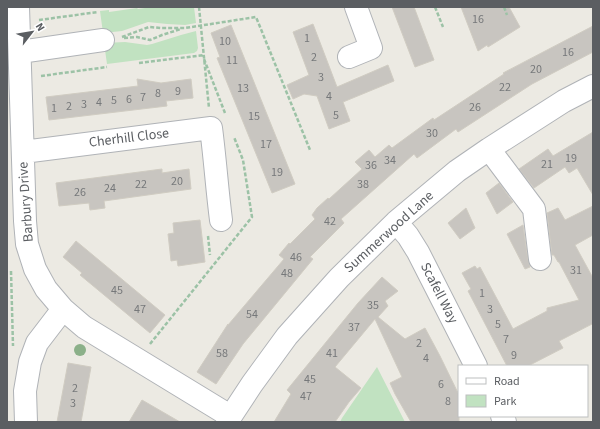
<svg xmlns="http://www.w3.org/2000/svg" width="600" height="429" font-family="'Source Sans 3',sans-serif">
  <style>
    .green { fill: #c1e2c1 }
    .building { fill: #c8c5c0; stroke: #d0ccc2 }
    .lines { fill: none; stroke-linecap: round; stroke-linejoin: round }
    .minor-casing { stroke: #b0b3b7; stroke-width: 24 }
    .path { stroke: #9cc2a6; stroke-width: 2.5; stroke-dasharray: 4 2; stroke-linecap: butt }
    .minor { stroke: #fff; stroke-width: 22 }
    .tree { fill: #8bb089 }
    .labels { text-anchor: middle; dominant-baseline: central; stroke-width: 3.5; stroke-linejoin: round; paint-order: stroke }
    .number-label { font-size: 12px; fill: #76787a }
    .street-label { font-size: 14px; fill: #5b5e62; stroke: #fff }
  </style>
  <rect width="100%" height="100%" fill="#eceae3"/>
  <path class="green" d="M152 7H194L196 23 185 25 167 24 148 22 122 31 103 33 100 11 109 10V12L137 8 138 9Z
    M196 31 198 48 197 51 194 53 107 64 104 43 125 42 147 45 152 44 181 35Z
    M377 367 405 422H340L342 418Z"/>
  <path class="building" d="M392 7H414L434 60 415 67Z
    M461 7H509L520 27 488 47 487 45 478 51Z
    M313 24 337 87 388 65 394 81 343 102 350 121 329 129 317 96 304 94 293 99 287 85 309 75 293 32Z
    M231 25 295 184 272 193 217 58 220 57 211 33Z
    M593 26V52L532 84 458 132 456 129 417 158 414 154 341 219 344 223 310 257 313 259 243 344 216 384 197 372 228 324V325L284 259 279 255 289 243 290 244 315 219 312 215 317 208 328 198 329 199 362 169 355 162 369 150 375 157 389 145 392 148 433 118 434 120 504 74 503 73Z
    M137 79 161 83 191 79 193 98 166 101 167 106 49 120 46 97 138 86Z
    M593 132V195L577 168 569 173 565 167 534 188 519 169 548 149 553 156Z
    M162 169V173L189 169 191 189 104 201 105 208 90 210 89 203 59 206 56 183Z
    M499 183 513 202 497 214 486 193Z
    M593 206V235L575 245 593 278V325L592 324 559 341 563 348 528 366H507L468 291 471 289 462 273 475 266 477 269 480 267 513 329 547 311V308L579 300 559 262H558L554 255H552L547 213 558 208 565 220Z
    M466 208 475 228 460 239 448 223Z
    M200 220 205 262 178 266 177 260 171 261 168 234 174 233 173 223Z
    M523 225 528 260 530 267 525 269 507 234Z
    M76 241 165 315 150 333 80 275 82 273 63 257Z
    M382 277 398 291 385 301 388 306 378 317 405 339 425 328 440 356 459 395V422H411L395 394 390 383 402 377 375 319 335 367 361 388 349 402 335 422H274L291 394 287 390 358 303Z
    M68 363 91 367 81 422H57Z
    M142 400 180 422H129Z"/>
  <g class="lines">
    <defs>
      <path id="minor" d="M18 7 25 221 27 244 35 269 46 289 63 309 84 327 230 416
        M20 52 103 40
        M349 57 371 48 356 7
        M489 149 534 209 540 259
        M23 152 211 128C215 158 217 189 221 220
        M396 222 408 236 418 252 476 366
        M502 416 505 422
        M26 422 25 391 30 362 37 343 63 309
        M227 422 252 384 287 336 339 278 396 222 457 171 489 149 564 101 593 86"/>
    </defs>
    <use href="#minor" class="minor-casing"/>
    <path class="path" d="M199 7 209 108
      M435 7 443 27
      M504 7 507 15
      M39 20 98 12
      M122 37 149 27 161 28H185L256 17 310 150
      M124 38 137 37 150 40 162 35 181 29
      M204 59 225 113
      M139 63 204 55
      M41 76 107 67
      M208 236 210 255
      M11 271 13 346
      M150 344 252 217 243 160 234 137"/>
    <use href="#minor" class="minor"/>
  </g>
  <circle class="tree" cx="80" cy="350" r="6"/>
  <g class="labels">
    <g class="number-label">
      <text x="478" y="19">16</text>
      <text x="307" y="38">1</text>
      <text x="225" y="41">10</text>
      <text x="568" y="52">16</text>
      <text x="314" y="57">2</text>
      <text x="232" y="60">11</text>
      <text x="536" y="69">20</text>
      <text x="321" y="77">3</text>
      <text x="505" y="87">22</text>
      <text x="243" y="88">13</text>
      <text x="178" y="91">9</text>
      <text x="158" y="93">8</text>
      <text x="329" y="96">4</text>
      <text x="143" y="97">7</text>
      <text x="129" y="99">6</text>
      <text x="114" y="100">5</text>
      <text x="99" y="102">4</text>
      <text x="84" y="104">3</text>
      <text x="69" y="106">2</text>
      <text x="475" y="107">26</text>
      <text x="54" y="108">1</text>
      <text x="336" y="115">5</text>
      <text x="254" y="116">15</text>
      <text x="432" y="133">30</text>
      <text x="266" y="144">17</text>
      <text x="571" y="158">19</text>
      <text x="390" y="160">34</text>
      <text x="547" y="164">21</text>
      <text x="371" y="165">36</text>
      <text x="277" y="172">19</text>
      <text x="177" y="181">20</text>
      <text x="141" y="184">22</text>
      <text x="363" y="184">38</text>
      <text x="110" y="188">24</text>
      <text x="80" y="192">26</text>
      <text x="330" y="221">42</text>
      <text x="296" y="257">46</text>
      <text x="576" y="270">31</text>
      <text x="287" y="273">48</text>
      <text x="117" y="290">45</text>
      <text x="482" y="293">1</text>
      <text x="373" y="305">35</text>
      <text x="140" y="309">47</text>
      <text x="490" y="309">3</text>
      <text x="252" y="314">54</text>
      <text x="498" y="324">5</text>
      <text x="354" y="327">37</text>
      <text x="506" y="339">7</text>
      <text x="419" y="343">2</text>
      <text x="222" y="353">58</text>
      <text x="332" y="353">41</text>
      <text x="514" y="355">9</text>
      <text x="426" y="358">4</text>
      <text x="310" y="379">45</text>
      <text x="441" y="384">6</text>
      <text x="75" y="388">2</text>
      <text x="306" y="396">47</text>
      <text x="448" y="401">8</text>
      <text x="73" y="403">3</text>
    </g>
    <g class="street-label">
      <text transform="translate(129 138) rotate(-7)">Cherhill Close</text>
      <text transform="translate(26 202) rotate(-94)">Barbury Drive</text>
      <text transform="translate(389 232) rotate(-42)">Summerwood Lane</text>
      <text transform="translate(439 293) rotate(63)">Scafell Way</text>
    </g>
  </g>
  <rect width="600" height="429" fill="none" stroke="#5b5e62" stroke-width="16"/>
  <rect x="458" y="365" width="130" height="52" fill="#ffffff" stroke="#bdbfc0"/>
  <rect x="466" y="378" width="20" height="6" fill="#ffffff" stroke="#bdbfc0"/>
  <text x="494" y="385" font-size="12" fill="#5b5e62">Road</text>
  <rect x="466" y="395" width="20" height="12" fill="#c1e2c1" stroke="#bdbfc0"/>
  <text x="494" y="405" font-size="12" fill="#5b5e62">Park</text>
  <g transform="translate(32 32) rotate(59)" stroke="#ffffff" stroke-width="3" paint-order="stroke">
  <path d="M0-3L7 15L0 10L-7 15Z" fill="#5b5e62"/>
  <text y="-6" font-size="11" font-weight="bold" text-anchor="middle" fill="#5b5e62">N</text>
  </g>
</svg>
